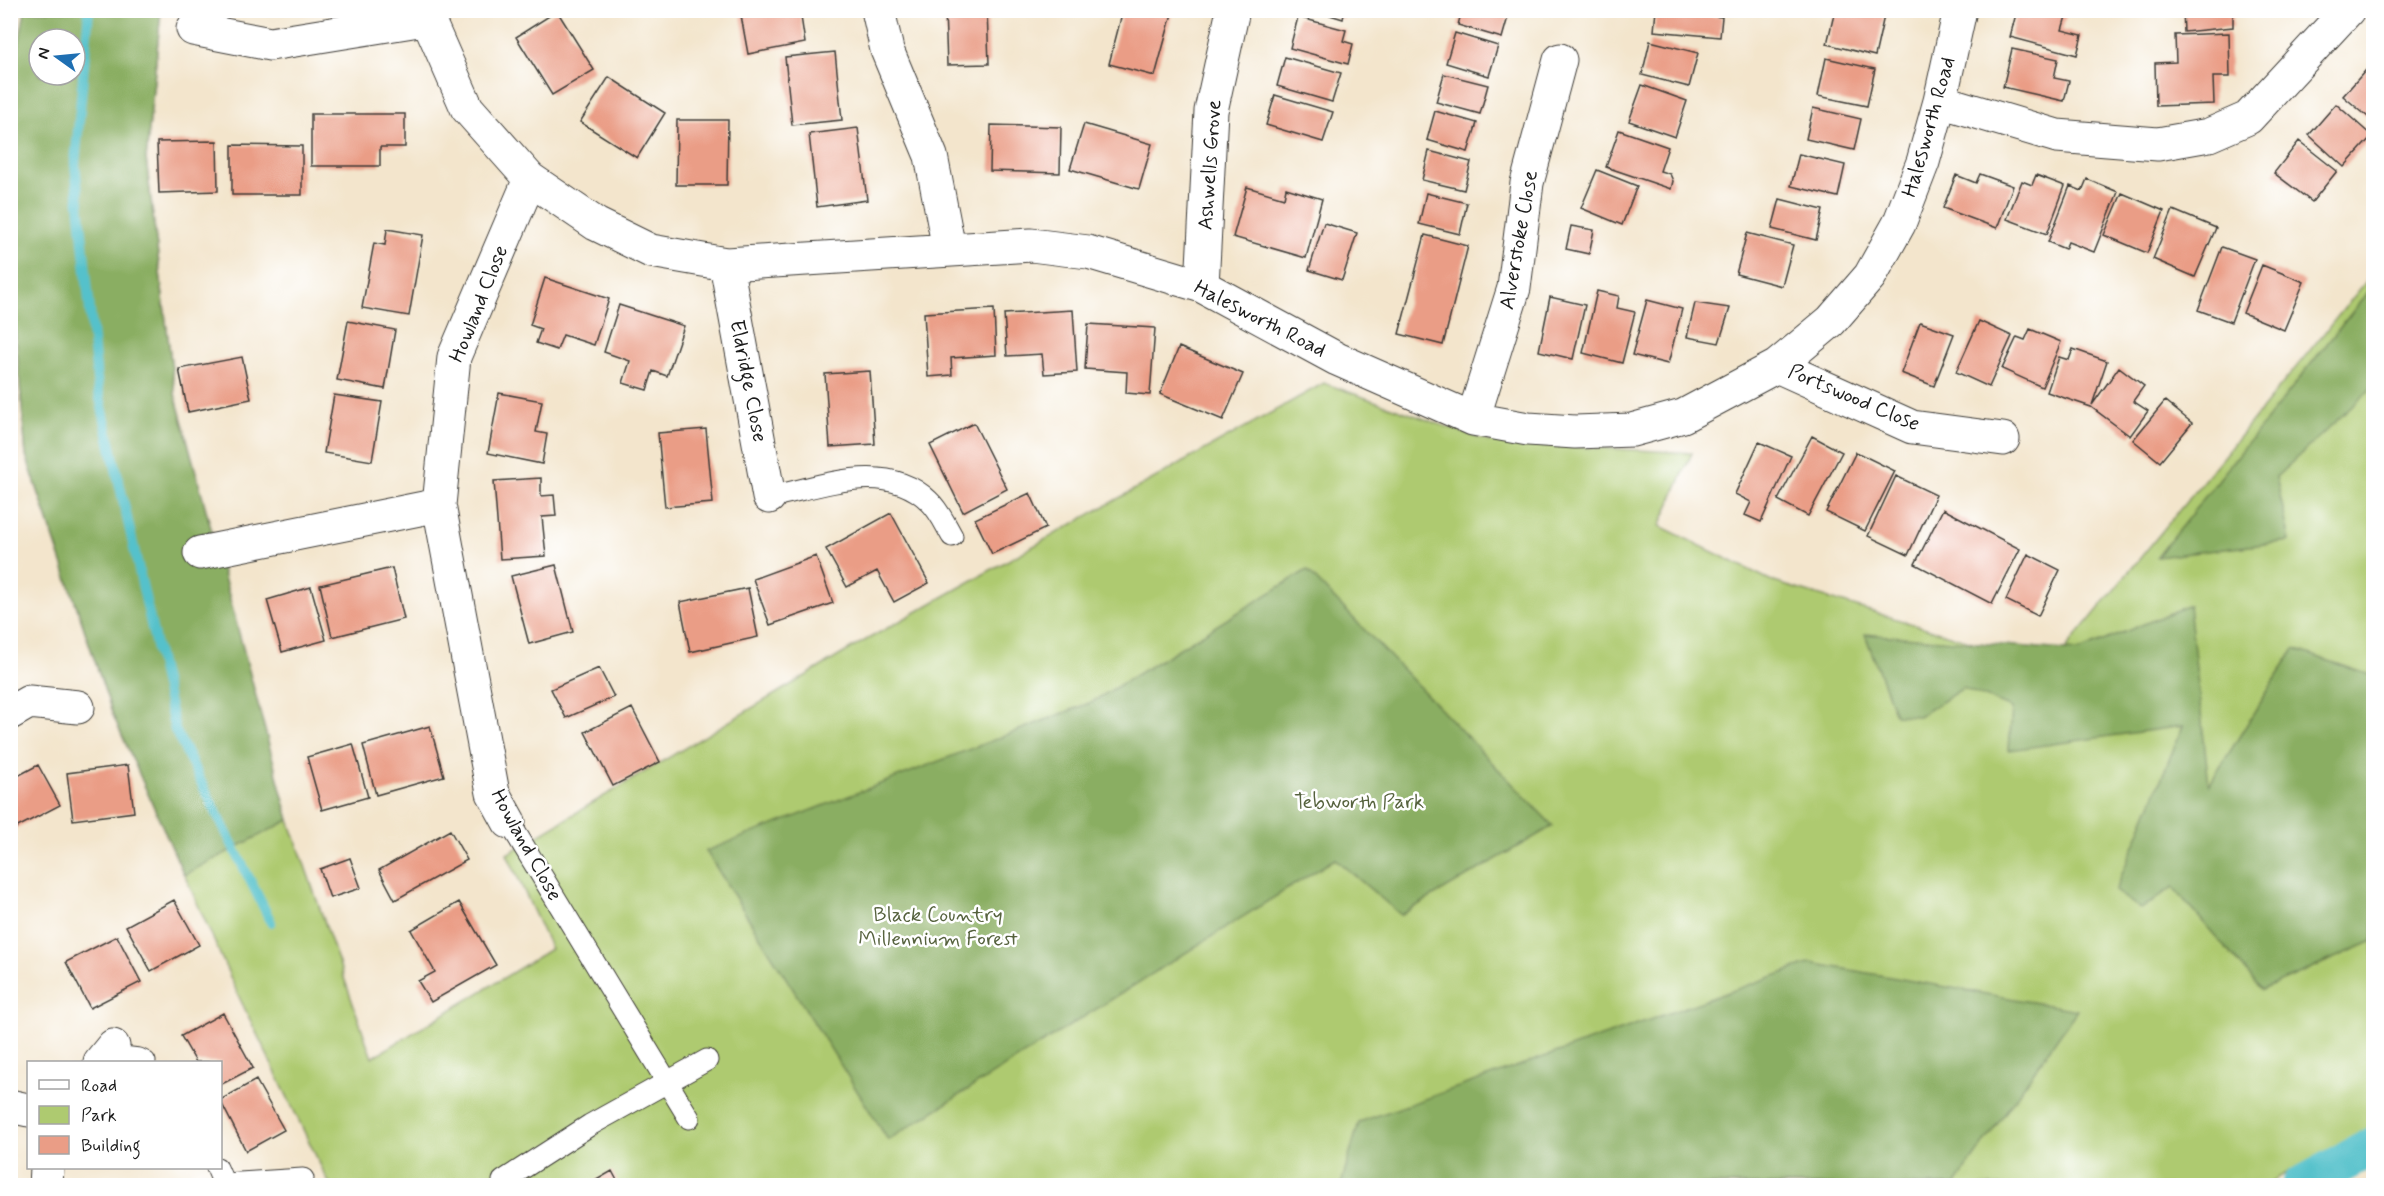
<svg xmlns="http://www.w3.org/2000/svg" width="2384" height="1196" font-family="Mynerve,sans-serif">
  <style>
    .green { fill: #aeca70; stroke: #657346; stroke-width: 1.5; fill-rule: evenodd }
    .forest { fill: #8aae62; stroke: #53653f; stroke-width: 1.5; fill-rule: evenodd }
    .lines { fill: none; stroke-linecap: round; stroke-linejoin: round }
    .stream { stroke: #54c1cb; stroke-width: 10 }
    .canal { stroke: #54c1cb; stroke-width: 39 }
    .building { fill: #ea9d86 }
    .lane-casing { stroke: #3c3a36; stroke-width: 23 }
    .street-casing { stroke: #3c3a36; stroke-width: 35 }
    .lane { stroke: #fff; stroke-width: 21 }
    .street { stroke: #fff; stroke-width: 33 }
    .labels { text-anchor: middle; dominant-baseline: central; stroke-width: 5; stroke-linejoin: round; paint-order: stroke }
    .street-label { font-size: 21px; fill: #1c1c1c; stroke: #fff }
    .park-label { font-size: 21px; fill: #56623e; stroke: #fff }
  </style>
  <rect width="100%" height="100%" fill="#fff"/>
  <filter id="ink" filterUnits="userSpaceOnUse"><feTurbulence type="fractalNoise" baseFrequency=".0167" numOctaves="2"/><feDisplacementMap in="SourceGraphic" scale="12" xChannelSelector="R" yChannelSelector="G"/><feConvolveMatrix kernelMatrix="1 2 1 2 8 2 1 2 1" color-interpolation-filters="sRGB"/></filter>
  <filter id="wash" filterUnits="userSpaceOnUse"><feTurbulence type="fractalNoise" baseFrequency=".008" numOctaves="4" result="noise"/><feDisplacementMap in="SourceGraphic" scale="24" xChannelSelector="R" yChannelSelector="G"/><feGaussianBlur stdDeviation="1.35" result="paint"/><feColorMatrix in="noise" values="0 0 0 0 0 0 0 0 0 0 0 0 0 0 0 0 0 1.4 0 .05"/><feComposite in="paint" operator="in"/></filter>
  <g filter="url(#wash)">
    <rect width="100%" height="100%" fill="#f3e5cc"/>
    <path class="green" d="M25 11H161L146 159 175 394 289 820 372 1058 551 949 507 854 859 644 1324 383 1490 442 1692 453 1660 526 1774 582 2052 666 2373 273V1126L2263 1186 330 1185 240 999 113 715 26 455 10 266 11 84ZM39 39H75V75H39Z"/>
    <path class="forest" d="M25 11H161L146 159 175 394 289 820 184 875 113 715 26 455 10 266 11 84ZM39 39H75V75H39Z
      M2373 286V387L2276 477 2290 541 2157 557Z
      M1307 570 1553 826 1401 915 1335 859 888 1140 706 851 1092 702Z
      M2189 605 2209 785 2294 649 2373 676V941L2262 990 2173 887 2141 909 2115 891 2183 726 2009 750 2012 708 1963 688 1919 716 1895 715 1865 634 2079 651Z
      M1811 963 2077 1010 1955 1185H1341L1359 1122Z"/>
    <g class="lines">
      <path class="stream" d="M89 10 75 164 98 389 175 730 271 922"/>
      <path class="canal" d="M2301 1186 2374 1146"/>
    </g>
    <g id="blocks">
      <path class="building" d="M740 10H800L805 43 748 54Z
        M945 10H987L989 64 947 65Z
        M1123 10H1173L1155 76 1109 64Z
        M1314 10H1345L1343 19Z
        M1462 10H1510L1502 38 1458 25Z
        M1656 10H1704V15L1722 17 1720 37 1654 31Z
        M1835 10H1861L1884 16 1875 56 1827 44Z
        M2017 10 2067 13 2062 30 2082 35 2077 55 2010 37Z
        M2183 10H2233V27L2184 32Z
        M557 11 594 70 552 95 516 37Z
        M1298 17 1346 30 1343 41 1353 44 1348 64 1290 48Z
        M1455 33 1498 46 1489 76 1446 63Z
        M2229 33 2230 77H2213L2214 104 2156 106 2155 63 2176 62 2175 35Z
        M1650 41 1698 53 1689 87 1642 75Z
        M2012 49 2058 59 2054 78 2069 81 2064 101 2003 87Z
        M835 52 842 120 792 125 785 57Z
        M1285 57 1341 73 1332 102 1277 86Z
        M1826 58 1875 69 1867 106 1818 96Z
        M2374 61V122L2343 96Z
        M1444 74 1488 85 1480 114 1436 102Z
        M609 77 665 113 637 158 580 122Z
        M1642 85 1687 101 1675 137 1629 121Z
        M1275 95 1333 112 1323 142 1266 125Z
        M2336 104 2372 136 2344 167 2309 135Z
        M1813 108 1861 119 1854 150 1806 139Z
        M1435 111 1477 123 1468 152 1427 140Z
        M311 114H405V147H380V166H311Z
        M677 120H728L727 185H676Z
        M1084 124 1152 144 1139 189 1070 169Z
        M991 125 1061 127 1060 173 990 171Z
        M858 128 867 200 817 207 809 134Z
        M1619 130 1668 147 1660 171 1670 174 1673 181 1671 189 1606 167Z
        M217 141 218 191 159 193 157 142Z
        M2299 141 2337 171 2312 202 2274 173Z
        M232 145 302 146V195H232Z
        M1429 151 1471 162 1464 190 1422 180Z
        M1799 154 1845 165 1838 197 1791 186Z
        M1597 170 1637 186 1622 225 1581 208Z
        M1980 174 2013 186 1997 228 1943 208 1956 175 1976 183Z
        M2036 175 2065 186 2047 234 2007 219 2022 181 2032 185Z
        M2087 179 2118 192 2094 252 2068 242 2065 249 2048 242 2070 186 2082 191Z
        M1247 187 1284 198 1286 188 1322 199 1306 258 1233 237Z
        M1426 193 1467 203 1460 234 1419 224Z
        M2122 193 2164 211 2147 253 2104 235Z
        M1780 199 1823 210 1816 240 1772 229Z
        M2173 210 2216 228 2195 277 2153 259Z
        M1324 223 1357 233 1342 280 1309 270Z
        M1571 226 1594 230 1589 254 1566 249Z
        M387 229 423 235 409 316 362 308 374 243 385 245Z
        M1747 233 1793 245 1782 286 1736 274Z
        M1425 235 1468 246 1443 345 1399 334Z
        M2222 247 2255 259 2231 322 2198 310Z
        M2262 265 2304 282 2284 330 2243 313Z
        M545 278 609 299 594 345 563 335 557 350 536 343 541 329 530 325Z
        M1597 291 1619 296 1617 308 1635 312 1622 363 1583 353Z
        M1550 297 1585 305 1573 359 1539 351Z
        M1647 300 1682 309 1668 364 1632 355Z
        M1695 303 1730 308 1719 343 1687 337Z
        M619 305 684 326 667 376 653 371 647 390 623 383 630 361 604 352Z
        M994 309 996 355 951 358 952 375 928 377 924 313Z
        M1073 310 1077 372 1044 374 1042 354 1007 356 1004 314Z
        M348 321 395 330 385 389 337 380Z
        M1979 321 2012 336 1989 387 1956 372Z
        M1920 322 1954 334 1934 386 1901 373Z
        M1088 324 1155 328 1150 395 1126 393 1127 372 1085 369Z
        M2030 329 2061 342 2042 387 2002 369 2017 337 2025 340Z
        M1179 347 1243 374 1223 420 1160 394Z
        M2073 349 2107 361 2092 405 2119 367 2144 386 2133 401 2148 411 2130 436 2091 407 2047 392 2059 357 2069 360Z
        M242 357 251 399 188 412 179 369Z
        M870 371 875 444 830 447 825 374Z
        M499 393 542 401 536 432 547 434 542 464 488 453Z
        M334 395 382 402 372 461 324 453Z
        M2165 401 2192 423 2160 462 2133 440Z
        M974 423 1007 489 963 512 930 445Z
        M706 429 713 503 665 507 658 433Z
        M1812 436 1842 452 1808 516 1778 500Z
        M1759 442 1791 456 1761 522 1745 515 1751 502 1735 494Z
        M1856 452 1895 471 1865 531 1826 512Z
        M1896 476 1936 495 1908 555 1868 536Z
        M541 478V496L554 495 556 516 542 517 546 556 500 559 494 481Z
        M1030 493 1046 528 992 554 975 519Z
        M1943 509 2020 549 1992 604 1915 564Z
        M891 513 929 583 894 602 877 571 847 587 826 549Z
        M2028 554 2060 570 2038 616 2006 600Z
        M816 556 833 603 770 625 753 579Z
        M556 565 573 632 529 644 511 576Z
        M392 568 404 619 332 637 320 585Z
        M311 587 326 640 282 652 267 600Z
        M748 588 758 637 690 652 680 602Z
        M599 668 614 697 566 718 551 689Z
        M632 708 660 762 613 786 585 732Z
        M430 726 444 776 376 795 363 745Z
        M353 744 368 797 322 810 307 757Z
        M38 765 60 805 10 831V780Z
        M128 765 134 812 73 820 67 773Z
        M450 830 467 860 395 900 379 870Z
        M350 858 361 888 330 898 320 869Z
        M174 900 199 945 151 971 126 926Z
        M459 902 496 965 431 1002 418 981 435 972 411 930Z
        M117 936 141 982 90 1008 66 962Z
        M223 1013 253 1068 220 1085V1062H196L181 1036Z
        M256 1080 284 1130 246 1151 220 1100Z
        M612 1171 620 1186H586Z"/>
    </g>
  </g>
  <g filter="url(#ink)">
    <use href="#blocks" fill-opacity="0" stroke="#3c3a36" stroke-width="1.5"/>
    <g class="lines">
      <defs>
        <path id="lane" d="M769 497C821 487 886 459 929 501 939 510 945 524 952 536
          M509 822 689 1118
          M106 1055 139 1059 145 1062
          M217 1168 224 1184 303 1179
          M503 1181 590 1125 707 1060"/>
        <path id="street" d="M424 10 467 108 530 179 596 224 651 251 726 264 1031 245 1088 252 1202 286 1337 359 1473 419 1528 429 1575 432 1632 430 1683 416 1777 366 1831 321 1870 276 1899 224 1923 162 1940 101 1960 10
          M878 10 887 50 931 156 949 249
          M193 29 270 44 425 19
          M1940 101 2057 136 2158 144 2209 135 2248 118 2348 10
          M726 264 769 497
          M1202 286 1211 111 1233 10
          M1777 366 1912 427 2003 439
          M1473 419 1514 288 1527 183 1560 60
          M200 553 439 505
          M10 713 29 702 78 707
          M509 822 493 793 439 505 454 357 530 179
          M100 1062 113 1046
          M10 1106 28 1110
          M46 1186 47 1168"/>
      </defs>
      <use href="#lane" class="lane-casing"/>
      <use href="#street" class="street-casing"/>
      <use href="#lane" class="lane"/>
      <use href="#street" class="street"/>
    </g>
  </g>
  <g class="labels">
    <g class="street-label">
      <text transform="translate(1929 127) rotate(-74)">Halesworth Road</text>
      <text transform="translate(1210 165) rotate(-86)">Ashwells Grove</text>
      <text transform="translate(1519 240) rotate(-80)">Alverstoke Close</text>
      <text transform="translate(479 304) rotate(-68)">Howland Close</text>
      <text transform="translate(1260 319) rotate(27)">Halesworth Road</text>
      <text transform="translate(748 381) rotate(79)">Eldridge Close</text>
      <text transform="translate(1854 398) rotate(23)">Portswood Close</text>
      <text transform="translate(526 845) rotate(61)">Howland Close</text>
    </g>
    <g class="park-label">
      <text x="1359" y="802">Tebworth Park</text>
      <text x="938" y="915">Black Country<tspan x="938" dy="24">Millennium Forest</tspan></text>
    </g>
  </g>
  <rect width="2384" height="1196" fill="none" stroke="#fff" stroke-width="36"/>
  <rect x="27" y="1061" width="195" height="108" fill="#ffffff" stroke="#a4a4a4" stroke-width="1.5"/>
  <rect x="39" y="1080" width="30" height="9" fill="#ffffff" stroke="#a4a4a4" stroke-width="1.5"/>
  <text x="81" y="1091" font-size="18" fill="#1c1c1c">Road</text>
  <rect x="39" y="1106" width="30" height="18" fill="#aeca70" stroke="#a4a4a4" stroke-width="1.5"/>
  <text x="81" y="1121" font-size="18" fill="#1c1c1c">Park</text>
  <rect x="39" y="1136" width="30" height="18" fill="#ea9d86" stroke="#a4a4a4" stroke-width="1.5"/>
  <text x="81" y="1151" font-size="18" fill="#1c1c1c">Building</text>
  <g transform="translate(57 57) rotate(285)"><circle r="28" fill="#ffffff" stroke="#a4a4a4" stroke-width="1.5"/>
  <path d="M0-4.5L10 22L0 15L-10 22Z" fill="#1f6fb2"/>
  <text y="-9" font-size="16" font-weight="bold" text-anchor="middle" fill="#1c1c1c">N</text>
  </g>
</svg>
